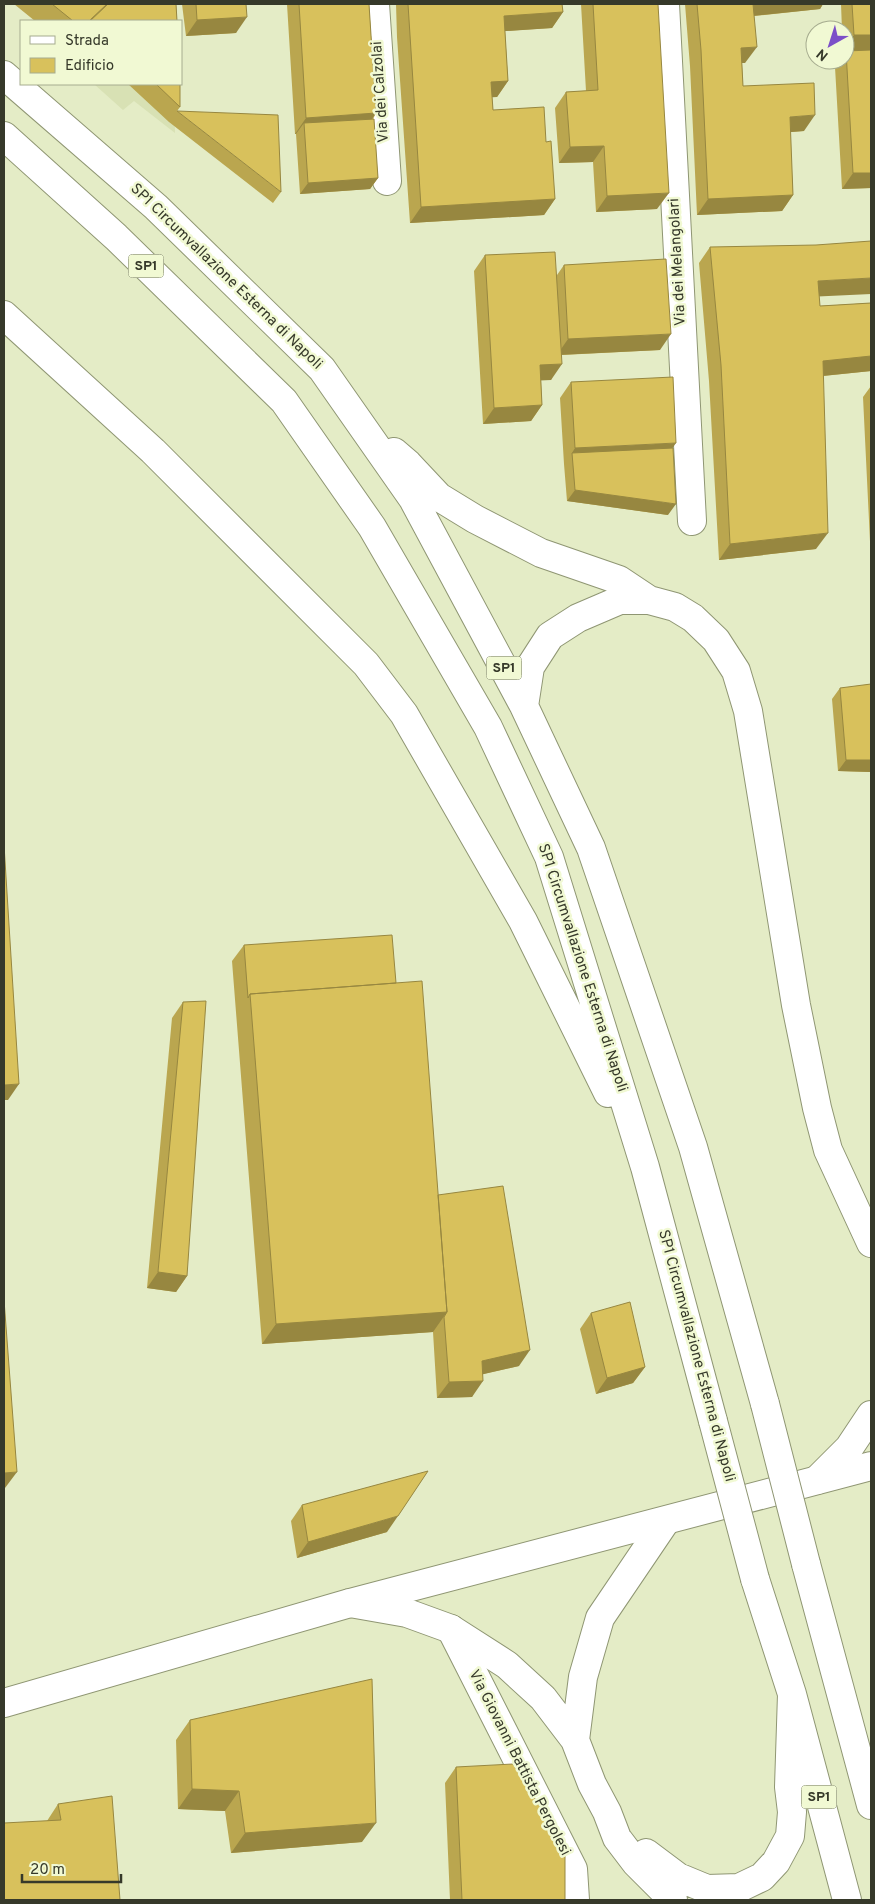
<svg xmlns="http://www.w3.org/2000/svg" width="875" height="1904" font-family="Overpass,sans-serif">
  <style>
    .built { fill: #d8e1b4 }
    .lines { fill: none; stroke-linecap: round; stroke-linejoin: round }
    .street-casing { stroke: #8f9673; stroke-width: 30 }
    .secondary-casing { stroke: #8f9673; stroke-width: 30 }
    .highway-casing { stroke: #8f9673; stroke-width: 30 }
    .street { stroke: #fff; stroke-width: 28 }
    .secondary { stroke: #fff; stroke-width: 28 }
    .highway { stroke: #fff; stroke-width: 28 }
    .highway-bridge-casing { stroke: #8f9673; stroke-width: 30; stroke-linecap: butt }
    .highway-bridge { stroke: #fff; stroke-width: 28 }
    .wall { fill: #baa64f }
    .shaded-wall { fill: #978740 }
    .building { fill: #d8c15c; stroke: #978740 }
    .labels { text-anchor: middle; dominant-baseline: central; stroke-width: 5; stroke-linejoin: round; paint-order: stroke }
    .shield { fill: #f1f9d3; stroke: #6e735d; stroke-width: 1 }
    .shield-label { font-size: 14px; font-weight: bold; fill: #36392a }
    .street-label { font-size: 15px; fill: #36392a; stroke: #f1f9d3 }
  </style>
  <rect width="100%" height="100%" fill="#e4ecc6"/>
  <path class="built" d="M94 84H174L175 133 134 101 123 110Z"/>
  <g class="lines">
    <defs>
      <path id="street" d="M375 4 387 181
        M665 4 692 521
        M451 1629 573 1869 575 1900"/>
      <path id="secondary" d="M4 1703 350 1603 871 1466"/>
      <path id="highway" d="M4 75 156 207 322 369 413 499 524 706 591 848 693 1147 765 1404
        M4 136 116 237 284 401 372 527 488 727 549 857 645 1167 713 1421
        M4 315 153 451 366 664 404 714 523 921 608 1093
        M394 452 408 464 439 497 475 519 541 553 619 580 649 600
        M524 706 530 667 550 636 578 618 620 600H649L675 607 693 618 716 640 736 671 748 711 796 1005 817 1108 828 1150 871 1243
        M817 1480 849 1448 871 1415
        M806 1564 871 1805
        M755 1579 792 1694 847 1900
        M350 1603 407 1613 451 1629 507 1665 543 1698 575 1740 592 1784 607 1812 617 1838 636 1863 673 1900
        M575 1740 583 1677 600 1618 665 1522
        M646 1853 678 1877 707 1889 739 1888 762 1877 776 1862 790 1836 792 1812 789 1787 792 1694"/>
    </defs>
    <use href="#street" class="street-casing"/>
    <use href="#secondary" class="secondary-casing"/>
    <use href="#highway" class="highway-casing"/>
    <use href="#street" class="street"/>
    <use href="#secondary" class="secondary"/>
    <use href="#highway" class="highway"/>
    <defs>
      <path id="highway-bridge" d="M765 1404 806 1564
        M713 1421 755 1579"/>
    </defs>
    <use href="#highway-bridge" class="highway-bridge-casing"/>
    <use href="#highway-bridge" class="highway-bridge"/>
  </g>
  <path class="wall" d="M14 4H176L177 21H35Z
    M182 4H246L236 33 186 36Z
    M287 4H369L376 113 373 119 378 178 370 189 300 194 296 134H295Z
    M396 4H562L563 12 552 28 505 31 508 81 497 97H492L493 110 546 142 555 199 544 215 410 223 397 37Z
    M581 4H658L657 209 596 212 593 162 559 163 555 108 566 92 586 91Z
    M685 4H823L820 9 754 16 745 63H742L743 86 804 131 790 132 793 195 782 211 697 215 690 66Z
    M841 4H871V188L842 189 835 67 840 60H845V53L846 51H845V30H842Z
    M128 84H180V107L177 111 281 192 273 203 169 122Z
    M710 247 819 296 820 306 871 303V371L823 376 816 549 719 560 709 381 699 263Z
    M485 255 557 275 564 265 660 350 562 355 551 380H541L542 405 531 421 483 424 474 271Z
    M571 382 668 515 567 501 564 464 560 398Z
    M871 386V562L863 397Z
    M840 688 871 772 838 771 832 699Z
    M244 945 396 983 438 1195 519 1366 483 1374 472 1397 437 1398 433 1332 262 1344 232 961Z
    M183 1002 187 1276 176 1292 147 1288 172 1018Z
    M591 1313 645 1367 633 1383 596 1394 580 1329Z
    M302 1505 387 1532 297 1558 291 1521Z
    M190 1720 362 1842 231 1853 225 1811 178 1809 176 1740Z
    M456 1767 565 1900H450L445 1783Z
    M58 1804 120 1900 47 1821Z"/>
  <path class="shaded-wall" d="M751 4H823L820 9 742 17Z
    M563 12 552 28 493 32 504 16Z
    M247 17 236 33 186 36 197 20Z
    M854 35H871V50L845 51V48Z
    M757 47 745 63H730L741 48Z
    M508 81 497 97 480 98 491 82Z
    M376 113 365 129 304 123 296 134H295L306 118Z
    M815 115 804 131 779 133 790 117Z
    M604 146 593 162 559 163 570 147Z
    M853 173H871V188L842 189Z
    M378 178 370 189 300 194 308 183Z
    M669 193 657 209 596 212 607 196Z
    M793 195 782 211 697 215 708 199Z
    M555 199 544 215 410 223 421 207Z
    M871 278V294L807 297 818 281Z
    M671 334 660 350 557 355 568 339Z
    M871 356V371L812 377 823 361Z
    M562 364 551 380 529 381 540 365Z
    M542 405 531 421 483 424 494 408Z
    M676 443 665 459 572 453 575 448Z
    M575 490 676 504 668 515 567 501Z
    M828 533 816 549 719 560 730 544Z
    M846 760H871V772L838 771Z
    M19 1084 8 1100H4V1085Z
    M158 1272 187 1276 176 1292 147 1288Z
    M447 1312 433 1332 262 1344 276 1324Z
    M530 1350 519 1366 471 1377 482 1361Z
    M645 1367 633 1383 596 1394 607 1378Z
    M483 1381 472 1397 437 1398 449 1382Z
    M17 1472 5 1488 4 1489V1473Z
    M398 1516 387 1532 297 1558 308 1542Z
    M192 1789 239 1791 225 1811 178 1809Z
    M376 1823 362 1842 231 1853 245 1833Z"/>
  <path class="building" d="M52 4H107L89 21H73Z
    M108 4H176L177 21H90Z
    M196 4H246L247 17 197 20Z
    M299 4H369L376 113 306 118Z
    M408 4H562L563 12 504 16 508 81 491 82 493 110 544 107 546 142 551 141 555 199 421 207Z
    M593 4H658L669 193 607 196 604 146 570 147 566 92 598 90Z
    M697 4H753L757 47 741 48 743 86 814 83 815 115 790 117 793 195 708 199 701 50Z
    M852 4H871V35H854Z
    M871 50V173H853L846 51Z
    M156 84H180V107Z
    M177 111 278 115 281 192Z
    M374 119 378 178 308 183 304 123Z
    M871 241V278L818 281 820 306 871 303V356L823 361 828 533 730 544 721 365 710 247 816 245Z
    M555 252 562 364 540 365 542 405 494 408 485 255Z
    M666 259 671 334 568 339 564 265Z
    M673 377 676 443 575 448 571 382Z
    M673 448 676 504 575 490 572 453Z
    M871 684V760H846L840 688Z
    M4 845 19 1084 4 1085Z
    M392 935 396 983 250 994 248 998 244 945Z
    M422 981 447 1312 276 1324 250 994Z
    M206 1001 187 1276 158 1272 183 1002Z
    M503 1186 530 1350 482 1361 483 1381 449 1382 444 1317 447 1312 438 1195Z
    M4 1300 17 1472 4 1473Z
    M630 1302 645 1367 607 1378 591 1313Z
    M428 1471 398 1516 308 1542 302 1505Z
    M372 1679 376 1823 245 1833 239 1791 192 1789 190 1720Z
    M513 1764 565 1846V1900H462L456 1767Z
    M112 1796 120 1900H4V1823L61 1820 58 1804Z"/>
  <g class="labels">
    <g class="shield">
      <rect x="128.5" y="254.5" width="35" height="23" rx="4"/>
      <rect x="486.5" y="656.5" width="35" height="23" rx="4"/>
      <rect x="801.5" y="1785.5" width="35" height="23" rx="4"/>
    </g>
    <g class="shield-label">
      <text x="146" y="266">SP1</text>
      <text x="504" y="668">SP1</text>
      <text x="819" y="1797">SP1</text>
    </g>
    <g class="street-label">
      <text transform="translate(381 92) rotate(-94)">Via dei Calzolai</text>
      <text transform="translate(678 262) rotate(-93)">Via dei Melangolari</text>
      <text transform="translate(226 277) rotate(44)">SP1 Circumvallazione Esterna di Napoli</text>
      <text transform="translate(582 968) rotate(72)">SP1 Circumvallazione Esterna di Napoli</text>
      <text transform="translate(696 1356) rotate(75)">SP1 Circumvallazione Esterna di Napoli</text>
      <text transform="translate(519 1763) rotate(63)">Via Giovanni Battista Pergolesi</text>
    </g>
  </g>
  <rect width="875" height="1904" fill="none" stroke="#36392a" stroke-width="10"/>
  <rect x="20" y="20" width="162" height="65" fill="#f1f9d3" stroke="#a6ac8f"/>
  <rect x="30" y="36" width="25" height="8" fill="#ffffff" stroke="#a6ac8f"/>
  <text x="65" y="45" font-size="15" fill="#36392a">Strada</text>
  <rect x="30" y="58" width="25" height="15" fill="#d8c15c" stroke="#a6ac8f"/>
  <text x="65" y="70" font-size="15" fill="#36392a">Edificio</text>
  <g transform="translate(830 45) rotate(219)"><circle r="24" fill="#f1f9d3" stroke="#a6ac8f"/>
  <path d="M0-4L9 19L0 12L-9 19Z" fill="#7c4fc8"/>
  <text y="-8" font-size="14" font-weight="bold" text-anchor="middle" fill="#36392a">N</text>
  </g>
  <path d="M22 1874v8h99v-8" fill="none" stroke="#36392a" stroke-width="2.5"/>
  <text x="30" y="1874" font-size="15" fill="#36392a" stroke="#f1f9d3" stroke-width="4" paint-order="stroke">20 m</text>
</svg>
